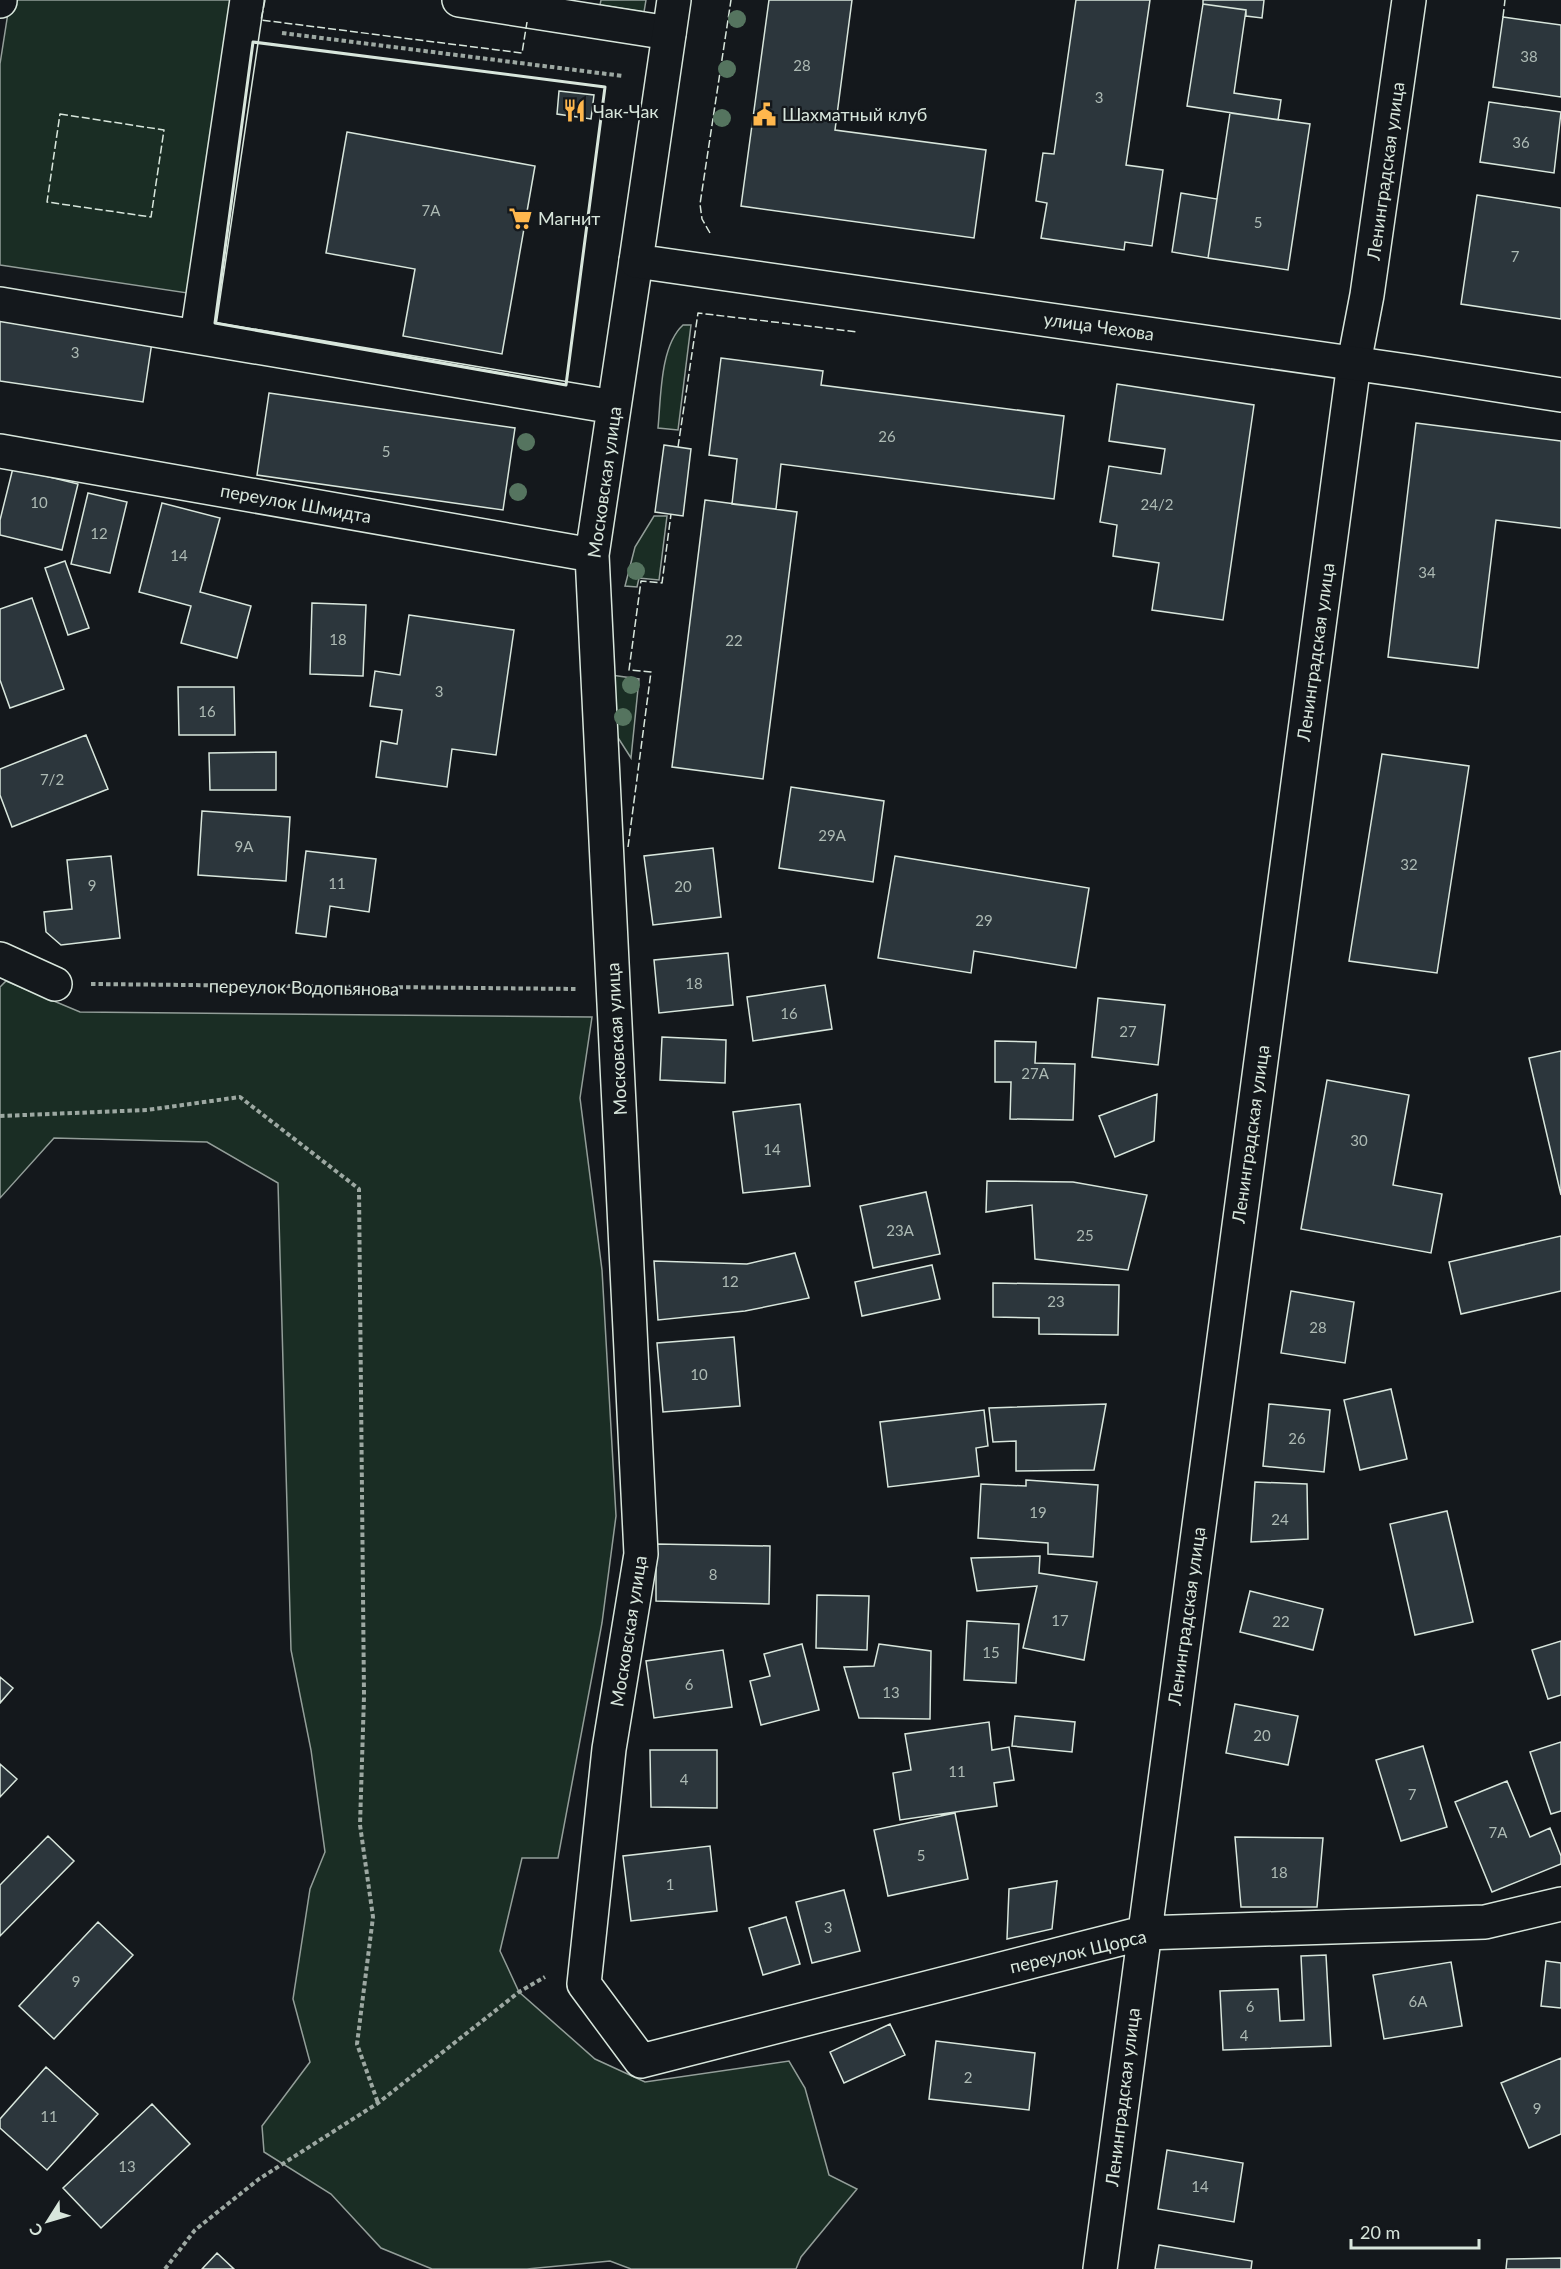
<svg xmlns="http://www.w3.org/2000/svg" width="1561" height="2269" font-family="Lato,sans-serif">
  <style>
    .green { fill: #1a2d24; stroke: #939e99; stroke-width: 1.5 }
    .building { fill: #2c363c; stroke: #d8e6dc; stroke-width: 1.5 }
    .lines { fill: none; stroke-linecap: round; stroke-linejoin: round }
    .minor-casing { stroke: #d8e6dc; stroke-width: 36 }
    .major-casing { stroke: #d8e6dc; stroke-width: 36 }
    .path { stroke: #9da8a2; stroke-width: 4; stroke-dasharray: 4.5 3; stroke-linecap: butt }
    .minor { stroke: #14181c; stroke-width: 33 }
    .major { stroke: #14181c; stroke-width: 33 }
    .fence { stroke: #d8e6dc; stroke-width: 1.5; stroke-dasharray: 8 3; stroke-linecap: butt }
    .wall { stroke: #d8e6dc; stroke-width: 3 }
    .tree { fill: #55745f }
    .labels { text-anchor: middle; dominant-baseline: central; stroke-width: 4.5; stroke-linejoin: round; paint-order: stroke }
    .number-label { font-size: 15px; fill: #adbab4 }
    .poi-label { font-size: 18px; fill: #d8e6dc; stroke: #14181c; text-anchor: start }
    .street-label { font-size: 18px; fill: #d8e6dc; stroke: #14181c }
  </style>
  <rect width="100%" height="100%" fill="#14181c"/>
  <path class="green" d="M10 0H236L194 294 0 265V64Z
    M601 0H646L644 12 600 5Z
    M683 325H691L678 430 658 428C661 397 660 346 683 325Z
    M654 516H667L659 580 639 578 637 587 625 586 635 547Z
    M611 675 639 679 631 758 615 733Z
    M6 981 80 1012 592 1017 580 1098 602 1270 616 1516 602 1623 558 1858H522L500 1951 519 1992 595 2059 645 2082 789 2061 805 2088 829 2175 857 2189 801 2257 796 2269H631L610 2261 527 2269H432L381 2248 331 2194 264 2152 262 2126 310 2062 293 1999 310 1889 325 1852 311 1750 291 1650 278 1183 207 1142 54 1138 0 1198V987Z"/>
  <path class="building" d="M769 0H852L835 130 986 150 974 238 741 206Z
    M1076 0H1150L1126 165 1163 170 1152 246 1125 242 1124 250 1041 238 1047 203 1036 201 1043 153 1054 154Z
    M1203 0H1264L1262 18 1246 16V10L1203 4Z
    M1203 4 1246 10 1234 93 1281 100 1278 120 1187 106Z
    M1503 17 1561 25V97L1493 87Z
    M559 91 594 95 591 119 557 114Z
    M1489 102 1561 112 1554 173 1480 162Z
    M1230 113 1310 124 1288 270 1208 258Z
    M347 132 535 166 502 354 403 336 415 269 326 253Z
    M1181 193 1217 199 1208 258 1172 252Z
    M1477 195 1561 208V319L1461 304Z
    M0 300 155 322 143 402 0 381Z
    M721 358 823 371 821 385 1064 416 1054 499 781 464 776 509 732 504 737 459 709 455Z
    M1117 384 1254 405 1223 620 1152 610 1159 563 1113 556 1117 525 1100 522 1109 466 1161 474 1165 449 1109 441Z
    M269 393 515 428 503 510 257 475Z
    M1416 423 1561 441V528L1496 520 1478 668 1388 657Z
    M664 445 691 449 683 516 655 512Z
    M13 468 78 484 62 550 0 535V520Z
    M88 493 127 502 110 573 71 564Z
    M705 500 797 512 763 779 672 767Z
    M162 503 220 518 200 592 251 606 237 658 181 643 191 606 139 592Z
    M65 561 89 628 68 635 45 568Z
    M32 598 64 689 10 708 0 680V609Z
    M312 603 366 605 363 676 310 674Z
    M409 615 514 630 496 755 452 749 447 787 376 777 381 741 397 744 402 710 370 706 375 671 400 675Z
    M178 687H234L235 735H179Z
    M86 735 108 789 12 827 0 795V769Z
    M276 752V790H210L209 753Z
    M1382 754 1469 766 1437 973 1349 961Z
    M791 787 884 801 873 882 779 868Z
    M202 811 290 817 286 881 198 875Z
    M713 848 721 917 653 925 644 856Z
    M306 851 376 859 369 912 330 906 326 937 296 933Z
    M111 856 120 938 61 945 46 932 44 912 72 909 67 860Z
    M895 856 1089 888 1076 968 974 951 971 973 878 958Z
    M728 953 733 1005 659 1013 654 960Z
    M825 985 832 1029 753 1041 747 997Z
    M1098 998 1165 1005 1158 1065 1092 1057Z
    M662 1037 726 1040 725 1083 660 1080Z
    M995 1041 1036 1042 1035 1063 1075 1064 1073 1120 1010 1119 1011 1082H995Z
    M1561 1051V1195L1529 1058Z
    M1327 1080 1409 1095 1393 1185 1442 1194 1431 1253 1301 1229Z
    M1157 1094 1154 1141 1115 1157 1099 1116Z
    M800 1104 810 1186 743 1193 733 1112Z
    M987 1181 1073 1182 1147 1195 1128 1270 1035 1259 1032 1205 986 1212Z
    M926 1192 940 1254 873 1268 860 1206Z
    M1561 1236V1291L1461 1314 1449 1262Z
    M795 1253 809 1298 745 1311 658 1320 654 1261 747 1264Z
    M932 1265 940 1299 862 1316 855 1282Z
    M993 1283 1119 1285 1118 1335 1039 1334V1318L993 1317Z
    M1291 1291 1354 1302 1345 1363 1281 1353Z
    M734 1337 740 1406 663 1412 657 1343Z
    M1391 1389 1407 1459 1360 1470 1344 1400Z
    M1106 1404 1094 1470 1016 1471V1441L993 1442 989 1408Z
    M1269 1404 1330 1410 1324 1472 1263 1466Z
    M984 1410 988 1446 976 1448 979 1476 888 1487 880 1422Z
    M1026 1480 1098 1485 1093 1557 1048 1554V1543L978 1538 981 1484 1026 1486Z
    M1255 1482 1307 1484 1308 1539 1251 1542Z
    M1447 1511 1473 1622 1415 1635 1390 1524Z
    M656 1544 770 1546 769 1604 656 1601Z
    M1040 1556 1039 1573 1097 1582 1084 1660 1023 1648 1037 1586 977 1591 971 1558Z
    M1250 1591 1323 1609 1313 1650 1240 1632Z
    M817 1595 869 1596 867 1650 816 1648Z
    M967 1621 1019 1624 1016 1683 964 1680Z
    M1561 1641V1695L1548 1699 1532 1650Z
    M802 1644 819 1710 761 1725 750 1681 770 1676 764 1654Z
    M879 1644 931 1651 930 1719 859 1718 844 1667 874 1666Z
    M723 1650 732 1707 654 1718 646 1661Z
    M0 1677 13 1688 0 1703Z
    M1235 1704 1298 1716 1288 1765 1226 1753Z
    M1015 1716 1075 1722 1072 1752 1012 1746Z
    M989 1722 992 1750 1009 1747 1014 1780 994 1783 997 1806 900 1820 893 1773 911 1770 905 1734Z
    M1561 1742V1811L1551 1814 1530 1752Z
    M1423 1746 1447 1827 1401 1841 1376 1760Z
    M650 1750H717V1808L651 1807Z
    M0 1764 17 1779 0 1797Z
    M1507 1781 1530 1837 1550 1828 1561 1856V1864L1492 1892 1455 1802Z
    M955 1813 968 1879 888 1896 874 1830Z
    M48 1836 74 1861 0 1936V1885Z
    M1235 1837 1323 1838 1317 1907H1241Z
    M710 1846 717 1911 631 1921 623 1856Z
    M1057 1881 1052 1929 1007 1939 1009 1889Z
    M844 1890 860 1951 812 1963 796 1902Z
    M786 1917 800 1964 763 1975 749 1928Z
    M98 1922 133 1955 54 2039 19 2006Z
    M1326 1955 1331 2046 1223 2050 1220 1991 1278 1989 1280 2021 1304 2020 1301 1956Z
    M1546 1961 1561 1963V2008L1541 2006Z
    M1451 1962 1462 2026 1384 2039 1373 1975Z
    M890 2024 905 2055 844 2083 830 2052Z
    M936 2041 1035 2053 1029 2110 929 2099Z
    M1561 2058V2134L1529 2148 1501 2083Z
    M46 2067 98 2114 47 2170 0 2128V2119Z
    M152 2104 190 2144 101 2228 63 2188Z
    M1167 2150 1243 2163 1234 2222 1158 2209Z
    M1159 2245 1252 2261 1251 2269H1155Z
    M217 2253 234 2269H202Z
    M1561 2258V2269H1506L1507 2259Z"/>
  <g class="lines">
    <defs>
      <path id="minor" d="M459 0 669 33
        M0 1V0
        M636 261 592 555 641 1554 609 1749 584 1984 641 2061 1143 1933 1485 1922 1561 1904
        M0 304 614 407
        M197 336 247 0
        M0 451 592 555
        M0 959 55 984
        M1100 2269 1354 363 1367 295 1409 0"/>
      <path id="major" d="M674 0 636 261 1414 372 1561 395"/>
    </defs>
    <use href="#minor" class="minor-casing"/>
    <use href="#major" class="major-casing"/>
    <path class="path" d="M282 33 623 76
      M91 984 576 989
      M0 1116 147 1110 240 1097 359 1189 364 1696 360 1825 373 1917 357 2044 378 2103
      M165 2269 195 2230 259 2179 378 2103 519 1992 545 1977"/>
    <use href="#minor" class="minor"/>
    <use href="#major" class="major"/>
    <path class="fence" d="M265 0 261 20 522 53 527 22
      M1503 17 1505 0
      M60 114 164 130 151 217 47 202Z
      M710 233 702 219 700 204 731 0
      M678 447 698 313 858 332
      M628 847 651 672 629 670 641 581 662 583 671 514"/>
    <path class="wall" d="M253 42 605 87 566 385 215 323Z"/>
  </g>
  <g class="tree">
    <circle cx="737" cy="19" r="9"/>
    <circle cx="727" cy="69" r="9"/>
    <circle cx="722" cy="118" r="9"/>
    <circle cx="526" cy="442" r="9"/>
    <circle cx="518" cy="492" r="9"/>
    <circle cx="636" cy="571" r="9"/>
    <circle cx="631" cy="685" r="9"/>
    <circle cx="623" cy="717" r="9"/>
  </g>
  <defs>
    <symbol id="restaurant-bare" viewBox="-9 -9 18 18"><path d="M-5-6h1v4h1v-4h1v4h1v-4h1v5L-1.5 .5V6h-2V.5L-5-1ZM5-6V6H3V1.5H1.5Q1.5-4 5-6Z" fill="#ffb74d" stroke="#14181c" stroke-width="2.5" paint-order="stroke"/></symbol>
    <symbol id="civic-bare" viewBox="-9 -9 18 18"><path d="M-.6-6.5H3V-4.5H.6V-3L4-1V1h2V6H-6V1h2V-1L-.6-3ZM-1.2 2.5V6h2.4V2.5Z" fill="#ffb74d" stroke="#14181c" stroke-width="2.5" paint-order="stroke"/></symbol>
    <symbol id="supermarket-bare" viewBox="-9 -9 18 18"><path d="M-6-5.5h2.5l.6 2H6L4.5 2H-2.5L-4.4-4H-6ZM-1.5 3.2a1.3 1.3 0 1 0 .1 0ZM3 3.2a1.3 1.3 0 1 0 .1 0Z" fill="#ffb74d" stroke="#14181c" stroke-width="2.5" paint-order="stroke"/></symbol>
  </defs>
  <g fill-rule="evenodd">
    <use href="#restaurant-bare" x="558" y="94" width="33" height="33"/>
    <use href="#civic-bare" x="748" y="98" width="33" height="33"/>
    <use href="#supermarket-bare" x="504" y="202" width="33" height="33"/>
  </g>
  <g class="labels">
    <g class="number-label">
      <text x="1529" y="56">38</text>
      <text x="802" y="65">28</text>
      <text x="1099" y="97">3</text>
      <text x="1521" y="142">36</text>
      <text x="431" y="210">7А</text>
      <text x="1258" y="222">5</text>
      <text x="1515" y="256">7</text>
      <text x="75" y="352">3</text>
      <text x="887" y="436">26</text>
      <text x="386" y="451">5</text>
      <text x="39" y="502">10</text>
      <text x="1157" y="504">24/2</text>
      <text x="99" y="533">12</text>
      <text x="179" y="555">14</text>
      <text x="1427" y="572">34</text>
      <text x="338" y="639">18</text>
      <text x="734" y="640">22</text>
      <text x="439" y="691">3</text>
      <text x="207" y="711">16</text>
      <text x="52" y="779">7/2</text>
      <text x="832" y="835">29А</text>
      <text x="244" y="846">9А</text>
      <text x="1409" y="864">32</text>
      <text x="337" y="883">11</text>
      <text x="92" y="885">9</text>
      <text x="683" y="886">20</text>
      <text x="984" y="920">29</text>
      <text x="694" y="983">18</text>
      <text x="789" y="1013">16</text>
      <text x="1128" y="1031">27</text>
      <text x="1035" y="1073">27А</text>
      <text x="1359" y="1140">30</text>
      <text x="772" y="1149">14</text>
      <text x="900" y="1230">23А</text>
      <text x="1085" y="1235">25</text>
      <text x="730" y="1281">12</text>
      <text x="1056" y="1301">23</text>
      <text x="1318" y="1327">28</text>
      <text x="699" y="1374">10</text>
      <text x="1297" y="1438">26</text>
      <text x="1038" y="1512">19</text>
      <text x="1280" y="1519">24</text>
      <text x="713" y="1574">8</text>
      <text x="1060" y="1620">17</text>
      <text x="1281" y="1621">22</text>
      <text x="991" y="1652">15</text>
      <text x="689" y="1684">6</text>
      <text x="891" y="1692">13</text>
      <text x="1262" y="1735">20</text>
      <text x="957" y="1771">11</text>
      <text x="684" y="1779">4</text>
      <text x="1412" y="1794">7</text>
      <text x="1498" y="1832">7А</text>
      <text x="921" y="1855">5</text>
      <text x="1279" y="1872">18</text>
      <text x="670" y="1884">1</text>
      <text x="828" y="1927">3</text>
      <text x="76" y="1981">9</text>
      <text x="1418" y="2001">6А</text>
      <text x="1250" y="2006">6</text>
      <text x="1244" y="2035">4</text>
      <text x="968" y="2077">2</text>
      <text x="1537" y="2108">9</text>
      <text x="49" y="2116">11</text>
      <text x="127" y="2166">13</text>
      <text x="1200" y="2186">14</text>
    </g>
    <g class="poi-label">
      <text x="593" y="111">Чак-Чак</text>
      <text x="782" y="114">Шахматный клуб</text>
      <text x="538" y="218">Магнит</text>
    </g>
    <g class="street-label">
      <text transform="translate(1385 171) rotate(-82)">Ленинградская улица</text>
      <text transform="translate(1099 326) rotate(8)">улица Чехова</text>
      <text transform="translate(604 482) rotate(-82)">Московская улица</text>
      <text transform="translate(296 503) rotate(10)">переулок Шмидта</text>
      <text transform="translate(1315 652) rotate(-82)">Ленинградская улица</text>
      <text transform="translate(304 987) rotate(1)">переулок Водопьянова</text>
      <text transform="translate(616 1039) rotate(-93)">Московская улица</text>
      <text transform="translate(1250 1134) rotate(-82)">Ленинградская улица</text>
      <text transform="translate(1186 1616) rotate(-82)">Ленинградская улица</text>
      <text transform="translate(628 1631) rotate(-81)">Московская улица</text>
      <text transform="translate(1078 1951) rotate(-13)">переулок Щорса</text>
      <text transform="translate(1122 2097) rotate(-83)">Ленинградская улица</text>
    </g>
  </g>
  <g transform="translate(48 2221) rotate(233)" stroke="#14181c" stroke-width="4.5" paint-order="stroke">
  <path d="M0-4.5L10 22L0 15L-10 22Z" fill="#d8e6dc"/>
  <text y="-9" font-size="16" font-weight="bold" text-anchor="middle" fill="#d8e6dc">С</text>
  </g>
  <path d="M1351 2239v9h128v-9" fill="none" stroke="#d8e6dc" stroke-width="3"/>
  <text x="1360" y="2239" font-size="18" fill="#d8e6dc" stroke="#14181c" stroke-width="4.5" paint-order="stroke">20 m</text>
</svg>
